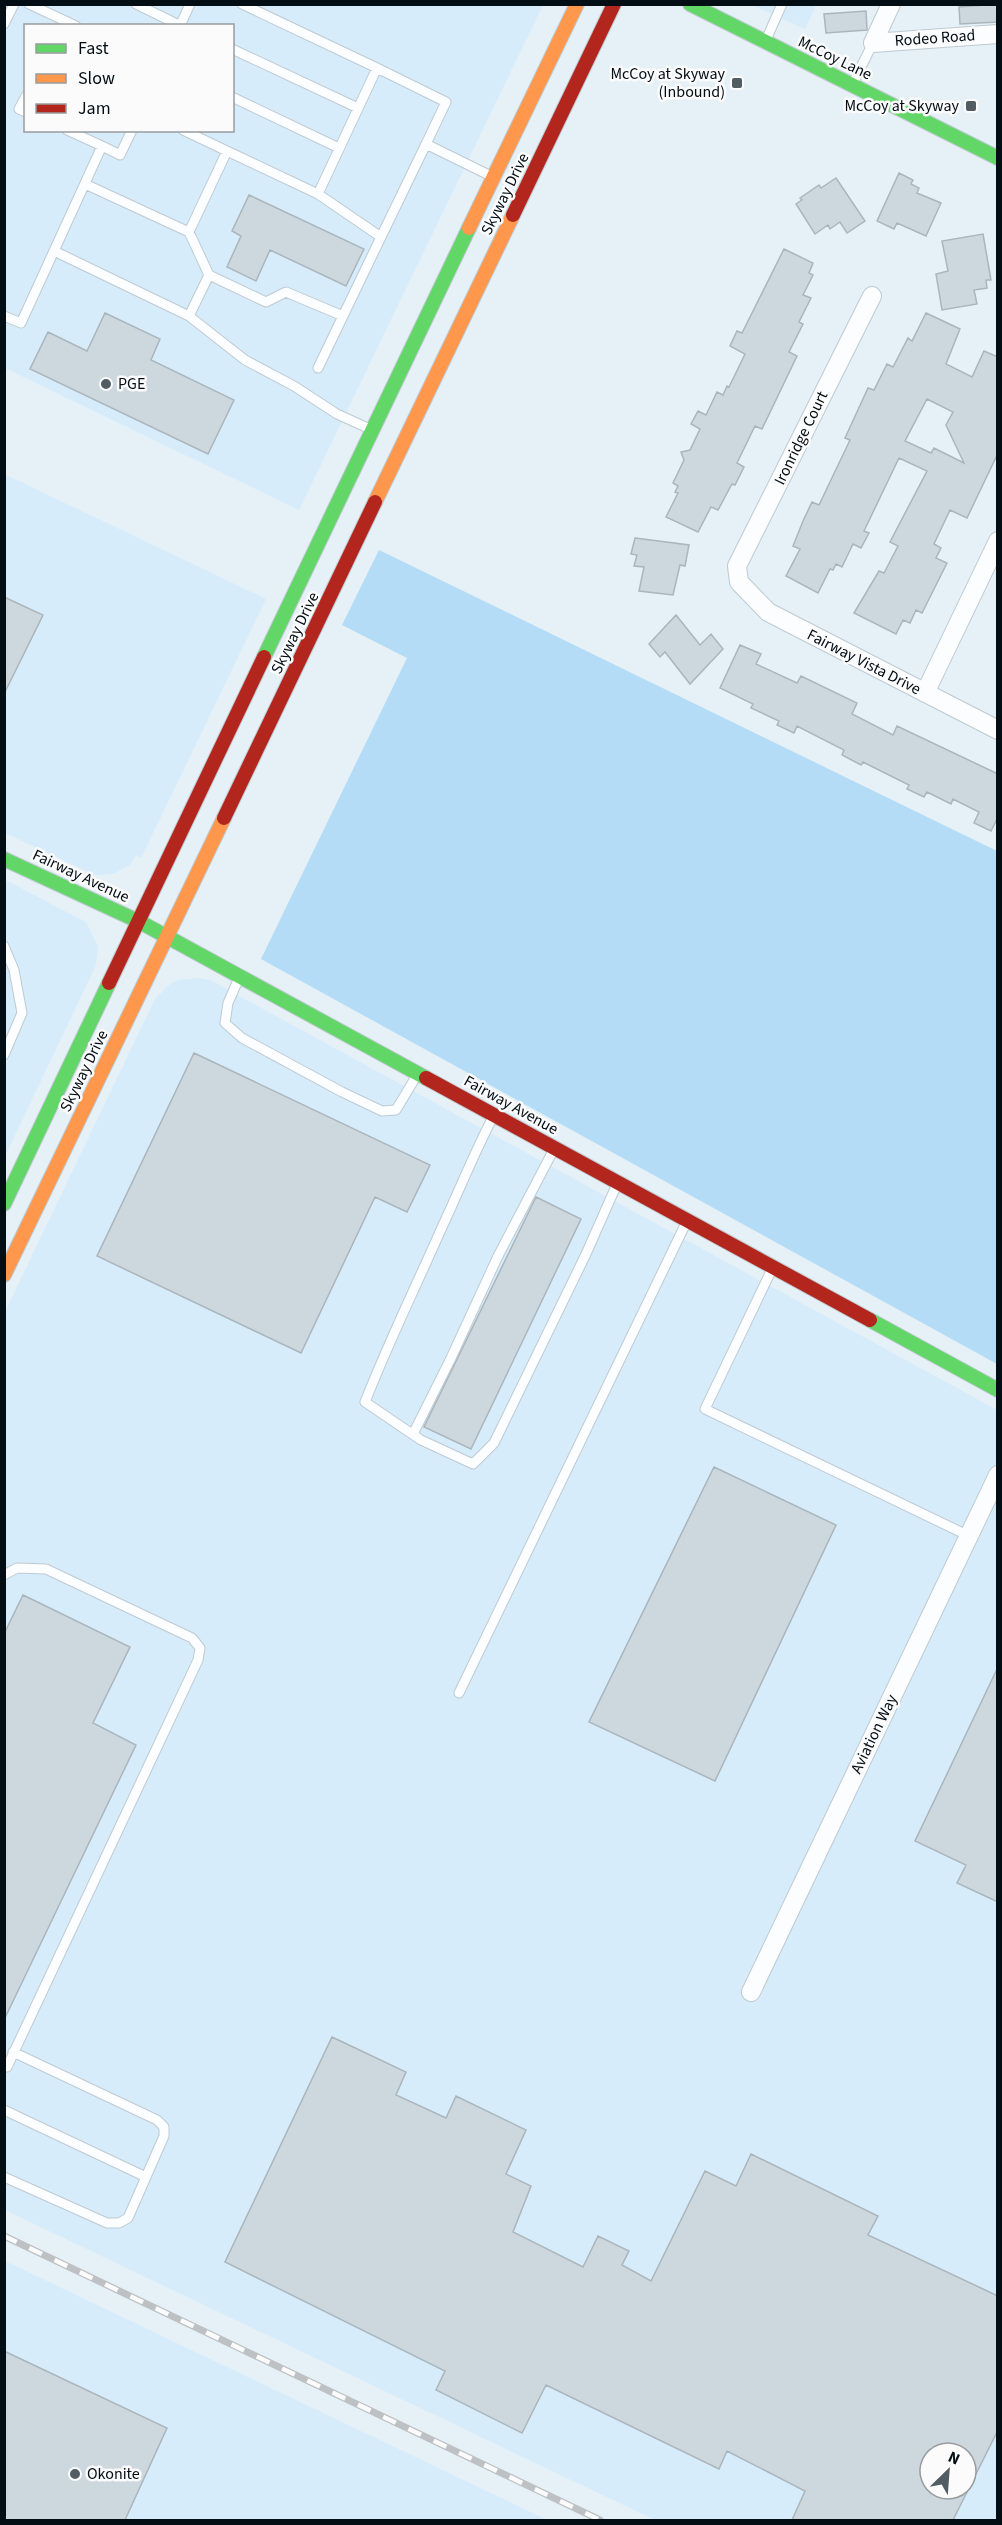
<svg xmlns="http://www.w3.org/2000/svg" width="1002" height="2525" font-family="'Source Sans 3',sans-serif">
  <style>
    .built { fill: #d6ecfb; fill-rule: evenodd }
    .green { fill: #b4dcf6 }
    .building { fill: #ccd7de; stroke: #abb5bc; stroke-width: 1.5; fill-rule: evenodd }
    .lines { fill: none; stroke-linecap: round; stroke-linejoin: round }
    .lane-casing { stroke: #becad1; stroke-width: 11 }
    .street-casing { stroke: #becad1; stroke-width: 20 }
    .fast-casing { stroke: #becad1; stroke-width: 16 }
    .slow-casing { stroke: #becad1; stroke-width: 16 }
    .jam-casing { stroke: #becad1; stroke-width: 16 }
    .lane { stroke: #fbfdfe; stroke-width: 9 }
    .street { stroke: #fbfdfe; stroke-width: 18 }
    .fast { stroke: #63d668; stroke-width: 14 }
    .slow { stroke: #ff974d; stroke-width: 14 }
    .jam { stroke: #b3261e; stroke-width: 14 }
    .rail-casing { stroke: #bec1c3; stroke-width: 7 }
    .rail { stroke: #fbfbfb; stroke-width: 4.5; stroke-dasharray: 14; stroke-linecap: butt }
    .poi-dot { fill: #525c63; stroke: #fbfbfb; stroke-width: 2 }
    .labels { text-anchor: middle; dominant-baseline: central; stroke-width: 5; stroke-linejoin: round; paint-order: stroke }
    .street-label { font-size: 16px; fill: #030d14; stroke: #fbfbfb }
    .poi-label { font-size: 16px; fill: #030d14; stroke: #fbfbfb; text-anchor: end }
  </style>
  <rect width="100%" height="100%" fill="#e5f0f7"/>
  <path class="built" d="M4 5H543L299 510 5 368ZM26 26H232V130H26Z
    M752 5H816L805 29Z
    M4 474 266 599 141 858 136 855 130 865 113 874 95 875 5 833Z
    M5 880 86 922 98 947 96 965 5 1156Z
    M198 978 210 980 997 1410V2520H655L5 2210 4 1314 155 999 170 984 178 980ZM930 2453H966V2489H930Z
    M5 2261 547 2520H5Z"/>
  <path class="green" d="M379 550 997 851V1364L261 959 407 658 342 625Z"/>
  <path class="building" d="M998 4V22L960 24 959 7Z
    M866 11 867 30 826 33 824 14Z
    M899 173 913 180 911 184 919 188 917 193 941 203 926 236 897 223 894 229 877 221Z
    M836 178 865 221 847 233 840 222 830 229 828 225 815 234 796 204 802 200 800 198 819 185 821 188Z
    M249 195 364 249 346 286 270 250 256 281 227 267 241 236 232 231Z
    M983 234 991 280H986L987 288 974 290 977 304 942 310 936 274 948 271 942 241Z
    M784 249 813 263 809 273 813 275 803 295 811 298 799 322 803 324 789 352 797 356 762 429 755 426 737 463 744 467 735 485 732 484 718 510 711 507 698 532 666 517 678 493 675 492 678 486 673 483 684 460 681 452 690 450 700 429 691 424 698 411 706 415 717 392 723 395 727 386 729 387 745 354 730 346 737 331 742 333Z
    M105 313 160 339 151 360 234 400 208 454 30 369 48 332 87 351Z
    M926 313 960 329 946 364 972 377 984 351 998 357V453L967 518 950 510 934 544 941 548 936 558 947 563 922 613 916 610 910 623 903 620 896 634 854 613 879 571 884 573 898 546 890 542 927 471 899 458 864 531 869 533 861 548 853 544 842 567 836 564 833 570 830 569 818 593 786 576 800 549 793 546 803 521 812 502 819 505 850 440 845 438 868 388 874 390 887 364 893 367 908 338 912 341ZM927 399 953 412 946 425 964 463 934 448 931 453 905 441Z
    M635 538 689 545 685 566 680 565 673 595 639 591 644 567 634 566 637 555 631 554Z
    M4 597 43 615 4 694Z
    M676 615 700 645 711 634 723 649 690 684 665 652 660 657 649 644Z
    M740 645 761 654 756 664 797 683 801 676 857 703 852 714 893 735 897 726 998 774V817L991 831 974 823 979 812 953 799 951 804 927 792 924 797 907 789 909 785 863 762 861 765 842 755 844 750 797 726 794 733 777 725 779 721 751 708 753 704 720 688Z
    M194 1053 430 1165 407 1212 375 1197 301 1353 97 1256Z
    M536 1197 581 1219 471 1449 424 1427Z
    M714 1467 836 1525 715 1781 589 1722Z
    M23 1595 130 1647 93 1723 136 1745 4 2020V1634Z
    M998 1667V1902L957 1883 966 1865 915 1841Z
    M332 2037 406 2072 396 2095 446 2118 456 2096 526 2130 506 2174 531 2186 513 2232 583 2267 598 2236 629 2251 622 2265 651 2281 705 2171 736 2186 751 2154 878 2216 868 2235 998 2296V2430L953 2520H792L805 2491 727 2451 719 2469 546 2385 522 2433 436 2390 445 2371 225 2262ZM930 2453H966V2489H930Z
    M4 2351 167 2428 125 2520H4Z"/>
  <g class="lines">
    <defs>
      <path id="lane" d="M29 4 76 26
        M136 4 181 26
        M4 24 14 4
        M180 26 190 4
        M766 40 782 4
        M232 49 358 108
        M377 68 446 102 426 144
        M853 83 873 43
        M26 96 19 109 26 112
        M232 97 339 148
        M102 146 120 155 132 130
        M227 151 318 194 377 68 242 4
        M85 184 189 232 227 151 183 130
        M189 232 209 275 266 302 286 292 343 316 381 237 318 194
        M381 237 426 144 493 177
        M54 251 189 316 245 360 294 386 337 414 370 429
        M4 316 21 323 102 146 67 130
        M189 316 209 275
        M318 368 343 316
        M4 946 14 970 22 1013 4 1055
        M239 978 228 1003 225 1023 242 1038 342 1092 382 1111 396 1110 417 1075
        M493 1117C474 1153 460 1189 443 1225 417 1284 389 1341 365 1402L421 1440 473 1464 494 1443 586 1254 617 1184
        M772 1269 705 1409 969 1536
        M413 1434 451 1358 498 1256 554 1149
        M4 1575 17 1568 46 1569 192 1638 200 1648 198 1660 7 2067
        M459 1693 686 1223
        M4 2110 146 2177
        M4 2177 107 2223H119L128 2218 164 2136V2127L157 2120 13 2052"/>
      <path id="street" d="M873 43 998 34
        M873 43 891 4
        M872 296 737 566 739 582 768 612 998 730
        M925 693 998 541
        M751 1992 998 1475"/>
      <path id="fast" d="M690 4 998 158
        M264 657 469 228
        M4 859 140 922 426 1078
        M4 1204 109 983
        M870 1320 998 1390"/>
      <path id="slow" d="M469 228 577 4
        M375 502 513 215
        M4 1275 224 818"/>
      <path id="jam" d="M513 215 614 4
        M224 818 375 502
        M109 983 264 657
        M426 1078 870 1320"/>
    </defs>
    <use href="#lane" class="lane-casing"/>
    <use href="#street" class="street-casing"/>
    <use href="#fast" class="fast-casing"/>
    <use href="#slow" class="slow-casing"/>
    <use href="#jam" class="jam-casing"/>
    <use href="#lane" class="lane"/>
    <use href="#street" class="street"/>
    <use href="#fast" class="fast"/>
    <use href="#slow" class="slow"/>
    <use href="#jam" class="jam"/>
    <defs>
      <path id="rail" d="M4 2236 600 2520"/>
    </defs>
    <use href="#rail" class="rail-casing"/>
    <use href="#rail" class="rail"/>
  </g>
  <g class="poi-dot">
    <rect x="731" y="77" width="12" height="12" rx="3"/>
    <rect x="965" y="100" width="12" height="12" rx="3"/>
    <circle cx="106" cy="384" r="6"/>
    <circle cx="75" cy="2474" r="6"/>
  </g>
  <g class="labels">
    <g class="street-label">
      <text transform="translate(935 38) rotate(-4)">Rodeo Road</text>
      <text transform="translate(835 58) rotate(26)">McCoy Lane</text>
      <text transform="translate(505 194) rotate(-64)">Skyway Drive</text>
      <text transform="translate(801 438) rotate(-64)">Ironridge Court</text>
      <text transform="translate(295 633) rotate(-64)">Skyway Drive</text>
      <text transform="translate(864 662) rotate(27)">Fairway Vista Drive</text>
      <text transform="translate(81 876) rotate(25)">Fairway Avenue</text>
      <text transform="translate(84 1071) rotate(-64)">Skyway Drive</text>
      <text transform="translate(511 1105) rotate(29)">Fairway Avenue</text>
      <text transform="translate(874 1734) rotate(-64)">Aviation Way</text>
    </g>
    <g class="poi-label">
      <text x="725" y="74">McCoy at Skyway<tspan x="725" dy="18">(Inbound)</tspan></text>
      <text x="959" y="106">McCoy at Skyway</text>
      <text x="118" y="384" text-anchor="start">PGE</text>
      <text x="87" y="2474" text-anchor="start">Okonite</text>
    </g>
  </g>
  <rect width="1002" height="2525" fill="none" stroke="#030d14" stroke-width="12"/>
  <rect x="24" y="24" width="210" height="108" fill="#fbfbfb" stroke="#989c9f" stroke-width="1.5"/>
  <rect x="36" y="44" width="30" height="9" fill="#63d668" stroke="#989c9f" stroke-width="1.5"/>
  <text x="78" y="54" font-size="18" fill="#030d14">Fast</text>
  <rect x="36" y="74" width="30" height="9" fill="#ff974d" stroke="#989c9f" stroke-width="1.5"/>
  <text x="78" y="84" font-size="18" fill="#030d14">Slow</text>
  <rect x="36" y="104" width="30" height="9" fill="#b3261e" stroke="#989c9f" stroke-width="1.5"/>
  <text x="78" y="114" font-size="18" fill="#030d14">Jam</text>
  <g transform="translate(948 2471) rotate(25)"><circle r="28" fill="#fbfbfb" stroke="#989c9f" stroke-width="1.5"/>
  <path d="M0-4.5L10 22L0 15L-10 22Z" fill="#525c63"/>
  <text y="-9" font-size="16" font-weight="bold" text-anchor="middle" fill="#030d14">N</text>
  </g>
</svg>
